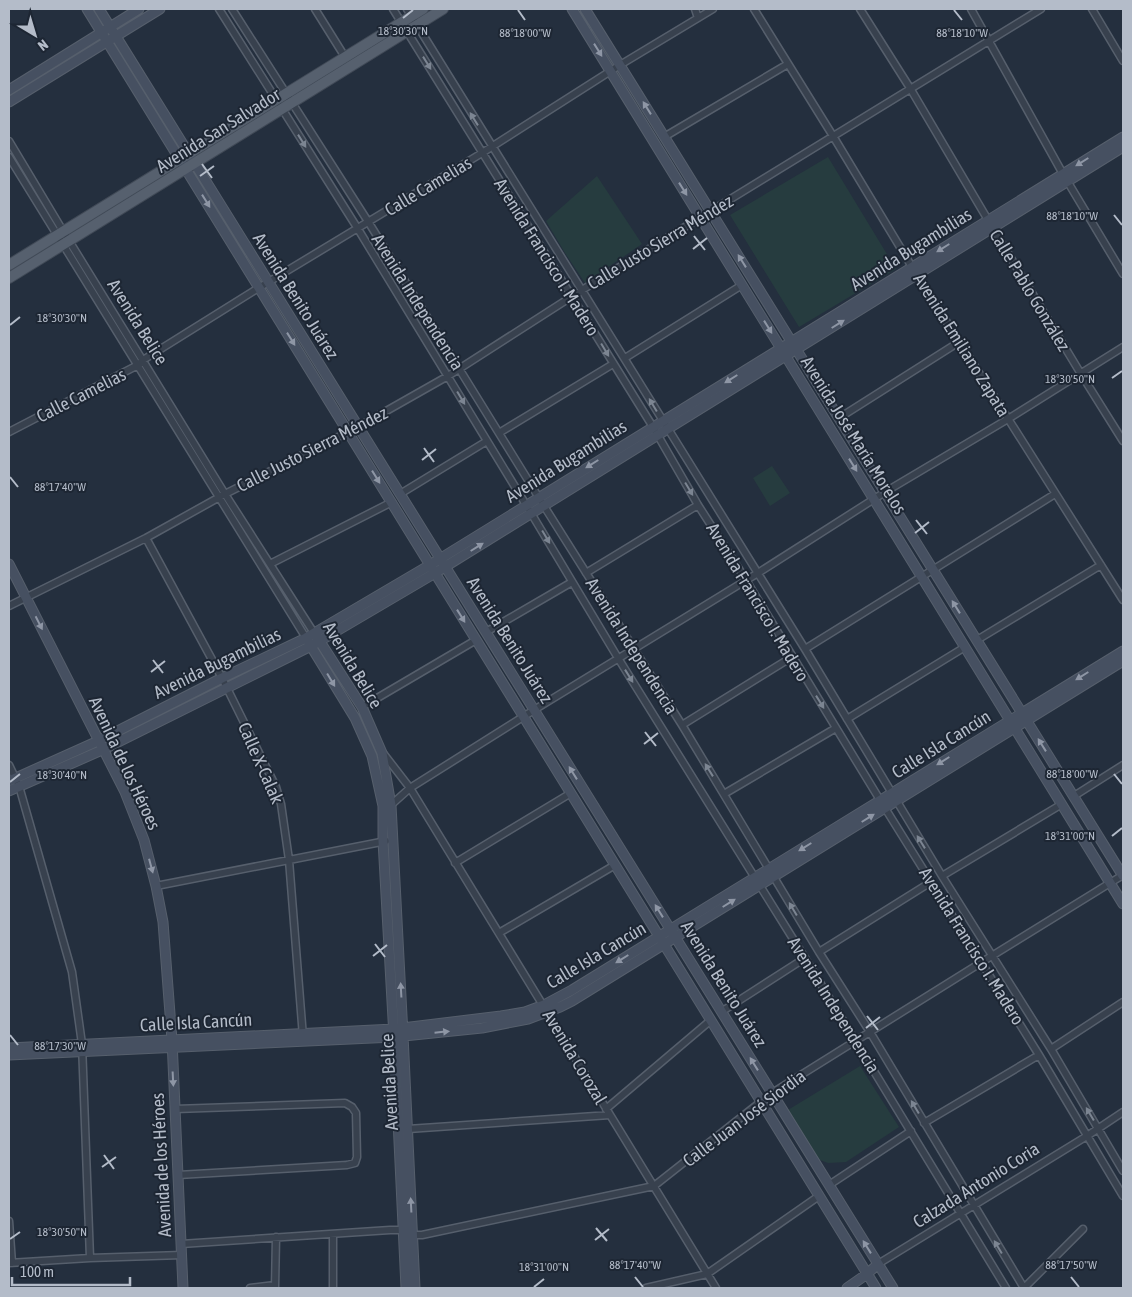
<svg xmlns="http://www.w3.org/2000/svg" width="1132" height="1297" font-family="'Asap Condensed',sans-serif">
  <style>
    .green { fill: #263c3f }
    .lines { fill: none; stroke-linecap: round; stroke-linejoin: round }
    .street-casing { stroke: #565f6c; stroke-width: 9 }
    .secondary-casing { stroke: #565f6c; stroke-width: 11 }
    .primary-casing { stroke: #414a57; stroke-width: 12 }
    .street { stroke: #38414e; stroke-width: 6 }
    .secondary { stroke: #465061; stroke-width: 9 }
    .primary { stroke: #56606e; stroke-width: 10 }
    .oneway { fill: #8e96a5 }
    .oneway2 { fill: #7c8592 }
    .ticks { fill: none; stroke: #b4bcc9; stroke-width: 2 }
    .labels { text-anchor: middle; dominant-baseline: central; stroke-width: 4; stroke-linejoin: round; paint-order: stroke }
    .street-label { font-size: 18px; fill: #b4bcc9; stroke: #1d2633 }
    .ticks-label { font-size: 12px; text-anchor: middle; fill: #b4bcc9; stroke: #1d2633; stroke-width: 4; stroke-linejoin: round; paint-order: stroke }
  </style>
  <rect width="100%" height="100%" fill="#242f3e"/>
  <path class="green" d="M828 157 896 269 799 327 730 215Z
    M597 176 642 244 585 283 565 253 546 221Z
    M772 466 790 493 770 506 753 478Z
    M860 1066 899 1127 846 1162 828 1163 809 1156 783 1113Z"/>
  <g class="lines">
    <defs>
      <path id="street" d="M219 9 358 229 531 513 618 658 805 958 1006 1288
        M232 9 369 223 544 506 682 725 819 952 870 1032 1024 1288
        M315 9 345 57
        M393 9 653 427 698 505 746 580 880 800 1039 1055 1123 1196
        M407 9 805 649 942 876 1051 1049 1123 1171
        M695 9 698 18
        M754 9 833 136 912 267 1123 600
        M860 9 910 88 988 220 1081 374 1123 441
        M971 9 1063 174 1123 274
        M1092 9 1123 61
        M664 137 788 64
        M9 141 63 231 225 494 314 633
        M9 157 306 638
        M625 358 742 285
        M839 418 959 342
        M9 432 138 365 143 360 252 292 482 153 620 65 713 9
        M499 433 613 364
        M400 494 487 441
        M146 538 222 678 276 787 281 804 289 860 303 1037
        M270 564 392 502
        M586 573 698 505
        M9 606 146 538 225 494 358 427 448 376 582 290 1041 9
        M486 632 572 582
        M977 640 1101 565
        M805 649 1055 494
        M362 707 476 640
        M847 719 965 647
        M682 725 792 657
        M383 753 410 788 716 1288
        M9 765 19 786 72 972 82 1044 90 1258
        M724 794 836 728
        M1074 796 1123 765
        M391 805 410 788 534 710 758 573 885 492 1008 419 1123 347
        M455 863 571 793
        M942 876 1062 804
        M156 886 386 841
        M499 933 615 865
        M819 952 931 882
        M721 1012 805 958
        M1051 1049 1123 1002
        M175 1109 345 1103 352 1107 356 1113 357 1157 355 1163 347 1165 178 1175
        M606 1109 711 1020
        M924 1123 1039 1055
        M408 1129 610 1115
        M829 1185 911 1131
        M9 1221 12 1263
        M333 1235V1288
        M181 1244 390 1230H403L413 1235H422L654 1186 772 1093 982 962 1123 875
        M9 1263 90 1258 182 1255
        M878 1264 1087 1136 1123 1112
        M250 1288 275 1285
        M275 1288 276 1237
        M646 1288 707 1274 819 1196
        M1024 1288 1083 1229"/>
      <path id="secondary" d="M87 9 876 1288
        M99 9 893 1288
        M572 9 1123 904
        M585 9 1123 876
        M9 90 139 9
        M9 102 160 9
        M9 564 125 792 144 840 156 886 163 922 172 1040 183 1288
        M317 637 362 707 382 753 391 805 403 1035 415 1288
        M309 643 355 718 372 756 383 806V841L394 1037 406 1288
        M9 781 98 741 222 678 306 638 430 565 1123 137
        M9 791 102 750 311 646 435 573 1123 147
        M9 1048 394 1029 501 1016 525 1012 544 1005 572 990 1123 651
        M9 1055 394 1037 482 1028 528 1019 560 1007 572 1001 1123 661
        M847 1288 867 1274 878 1264"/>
      <path id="primary" d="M9 265 423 9
        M9 278 443 9"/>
    </defs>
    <use href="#street" class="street-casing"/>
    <use href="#secondary" class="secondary-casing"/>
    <use href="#primary" class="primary-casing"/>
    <use href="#street" class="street"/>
    <use href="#secondary" class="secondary"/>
    <use href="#primary" class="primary"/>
  </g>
  <defs><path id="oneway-solid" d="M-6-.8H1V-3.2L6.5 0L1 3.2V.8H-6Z" transform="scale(1.25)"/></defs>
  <g class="oneway">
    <use href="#oneway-solid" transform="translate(598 50) rotate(58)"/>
    <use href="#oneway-solid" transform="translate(647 108) rotate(-122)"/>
    <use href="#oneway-solid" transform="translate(1082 162) rotate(148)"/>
    <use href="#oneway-solid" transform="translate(683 189) rotate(58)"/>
    <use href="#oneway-solid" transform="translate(206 201) rotate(58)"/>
    <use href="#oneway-solid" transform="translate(943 248) rotate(148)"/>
    <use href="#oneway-solid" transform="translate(742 261) rotate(-122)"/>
    <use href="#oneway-solid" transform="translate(838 324) rotate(-32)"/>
    <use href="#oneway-solid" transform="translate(768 327) rotate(58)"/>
    <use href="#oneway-solid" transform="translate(291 339) rotate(58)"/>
    <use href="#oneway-solid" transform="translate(731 379) rotate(148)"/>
    <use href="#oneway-solid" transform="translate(592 464) rotate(148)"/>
    <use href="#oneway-solid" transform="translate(853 465) rotate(58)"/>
    <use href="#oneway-solid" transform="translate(376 477) rotate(58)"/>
    <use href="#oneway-solid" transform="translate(477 547) rotate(-32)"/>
    <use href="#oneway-solid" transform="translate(956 607) rotate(-122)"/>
    <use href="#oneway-solid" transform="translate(461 616) rotate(58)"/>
    <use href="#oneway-solid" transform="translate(39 623) rotate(63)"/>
    <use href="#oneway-solid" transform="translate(1082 676) rotate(148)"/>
    <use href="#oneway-solid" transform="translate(331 680) rotate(59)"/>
    <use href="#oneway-solid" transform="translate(1042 745) rotate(-122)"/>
    <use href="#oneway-solid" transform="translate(943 761) rotate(148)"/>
    <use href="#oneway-solid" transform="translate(573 773) rotate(-122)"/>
    <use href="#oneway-solid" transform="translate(868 818) rotate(-32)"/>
    <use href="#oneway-solid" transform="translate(805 847) rotate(148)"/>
    <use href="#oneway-solid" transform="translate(151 866) rotate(75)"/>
    <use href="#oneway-solid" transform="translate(729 903) rotate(-32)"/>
    <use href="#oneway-solid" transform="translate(659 911) rotate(-122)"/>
    <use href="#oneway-solid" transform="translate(622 959) rotate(148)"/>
    <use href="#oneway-solid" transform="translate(401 990) rotate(-93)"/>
    <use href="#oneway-solid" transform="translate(442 1032) rotate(-6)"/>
    <use href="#oneway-solid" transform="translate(754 1064) rotate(-122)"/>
    <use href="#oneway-solid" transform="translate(173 1079) rotate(87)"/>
    <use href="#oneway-solid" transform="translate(411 1205) rotate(-93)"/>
    <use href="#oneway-solid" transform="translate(867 1247) rotate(-122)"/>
  </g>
  <g class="oneway2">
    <use href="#oneway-solid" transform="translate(427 63) rotate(58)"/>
    <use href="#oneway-solid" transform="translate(474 119) rotate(-122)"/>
    <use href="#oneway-solid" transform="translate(302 141) rotate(58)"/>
    <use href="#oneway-solid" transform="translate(605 350) rotate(59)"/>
    <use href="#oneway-solid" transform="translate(461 398) rotate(59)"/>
    <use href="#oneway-solid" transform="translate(653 405) rotate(-121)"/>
    <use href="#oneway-solid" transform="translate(689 489) rotate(59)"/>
    <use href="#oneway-solid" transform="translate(546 537) rotate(59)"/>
    <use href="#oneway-solid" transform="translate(629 676) rotate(58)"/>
    <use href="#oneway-solid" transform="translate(820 702) rotate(58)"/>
    <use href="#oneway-solid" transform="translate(709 770) rotate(-122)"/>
    <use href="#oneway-solid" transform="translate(921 842) rotate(-122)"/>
    <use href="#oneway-solid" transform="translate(793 909) rotate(-121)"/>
    <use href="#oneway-solid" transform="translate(915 1107) rotate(-121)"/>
    <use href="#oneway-solid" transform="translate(1090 1114) rotate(-121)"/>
    <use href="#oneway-solid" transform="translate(998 1247) rotate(-121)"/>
  </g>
  <path class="ticks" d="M518 10 525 20M954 10 962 20M403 18 413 10M202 164 212 178M200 176 214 166M1114 215 1122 225M694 236 705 250M693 249 707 238M10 325 20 317M1112 378 1122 371M424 448 434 462M422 460 436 449M10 477 18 487M916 520 927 534M915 533 929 522M153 660 163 673M151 672 165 661M645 732 656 746M644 744 658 733M1114 774 1122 784M10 782 20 774M1112 836 1122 828M375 944 385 957M373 956 387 945M867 1016 878 1030M866 1028 880 1017M10 1035 18 1045M104 1155 114 1169M102 1167 116 1157M596 1228 607 1241M10 1239 20 1232M595 1240 609 1229M635 1277 643 1287M1071 1277 1079 1287M534 1287 544 1279"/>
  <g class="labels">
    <g class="street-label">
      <text transform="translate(218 130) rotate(-32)">Avenida San Salvador</text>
      <text transform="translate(428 186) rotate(-31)">Calle Camelias</text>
      <text transform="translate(660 242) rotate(-31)">Calle Justo Sierra Méndez</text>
      <text transform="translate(911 249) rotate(-32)">Avenida Bugambilias</text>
      <text transform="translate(547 257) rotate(58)">Avenida Francisco I. Madero</text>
      <text transform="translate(1030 290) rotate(59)">Calle Pablo González</text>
      <text transform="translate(296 296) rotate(58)">Avenida Benito Juárez</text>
      <text transform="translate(418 302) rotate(58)">Avenida Independencia</text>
      <text transform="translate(138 322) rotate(58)">Avenida Belice</text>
      <text transform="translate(962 345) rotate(58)">Avenida Emiliano Zapata</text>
      <text transform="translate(81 395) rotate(-27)">Calle Camelias</text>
      <text transform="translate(854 435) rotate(58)">Avenida José María Morelos</text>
      <text transform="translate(312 449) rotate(-27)">Calle Justo Sierra Méndez</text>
      <text transform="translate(566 461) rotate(-32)">Avenida Bugambilias</text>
      <text transform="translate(758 602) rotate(59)">Avenida Francisco I. Madero</text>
      <text transform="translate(510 640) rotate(58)">Avenida Benito Juárez</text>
      <text transform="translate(632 646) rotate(58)">Avenida Independencia</text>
      <text transform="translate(217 663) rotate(-26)">Avenida Bugambilias</text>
      <text transform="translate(353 665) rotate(59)">Avenida Belice</text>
      <text transform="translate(941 744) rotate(-32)">Calle Isla Cancún</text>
      <text transform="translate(125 763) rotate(65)">Avenida de los Héroes</text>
      <text transform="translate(261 763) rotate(66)">Calle X-Calak</text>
      <text transform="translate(972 946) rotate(58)">Avenida Francisco I. Madero</text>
      <text transform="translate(596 955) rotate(-31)">Calle Isla Cancún</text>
      <text transform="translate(724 984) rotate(58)">Avenida Benito Juárez</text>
      <text transform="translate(834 1005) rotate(58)">Avenida Independencia</text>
      <text transform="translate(196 1022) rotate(-3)">Calle Isla Cancún</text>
      <text transform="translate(575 1057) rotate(59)">Avenida Corozal</text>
      <text transform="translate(389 1082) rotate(-93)">Avenida Belice</text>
      <text transform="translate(744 1118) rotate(-37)">Calle Juan José Siordia</text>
      <text transform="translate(161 1165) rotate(-93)">Avenida de los Héroes</text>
      <text transform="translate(976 1185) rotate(-32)">Calzada Antonio Coria</text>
    </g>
  </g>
  <g class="ticks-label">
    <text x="403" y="35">18°30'30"N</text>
    <text x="525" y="37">88°18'00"W</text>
    <text x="962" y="37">88°18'10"W</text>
    <text x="1072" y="220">88°18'10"W</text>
    <text x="62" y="322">18°30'30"N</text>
    <text x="1070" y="383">18°30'50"N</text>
    <text x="60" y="491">88°17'40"W</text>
    <text x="1072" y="778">88°18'00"W</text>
    <text x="62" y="779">18°30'40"N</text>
    <text x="1070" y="840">18°31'00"N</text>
    <text x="60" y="1050">88°17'30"W</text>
    <text x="62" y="1236">18°30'50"N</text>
    <text x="635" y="1269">88°17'40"W</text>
    <text x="1071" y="1269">88°17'50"W</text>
    <text x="544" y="1271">18°31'00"N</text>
  </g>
  <rect width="1132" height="1297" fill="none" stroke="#b4bcc9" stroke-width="20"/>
  <g transform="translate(35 35) rotate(142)" stroke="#1d2633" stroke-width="4" paint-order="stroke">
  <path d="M0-4L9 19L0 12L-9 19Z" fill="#b4bcc9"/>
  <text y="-8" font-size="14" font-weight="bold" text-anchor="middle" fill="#b4bcc9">N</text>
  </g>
  <path d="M12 1277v8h118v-8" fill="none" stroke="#b4bcc9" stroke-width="2.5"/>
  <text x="20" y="1277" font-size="15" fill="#b4bcc9" stroke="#1d2633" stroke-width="4" paint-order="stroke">100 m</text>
</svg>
